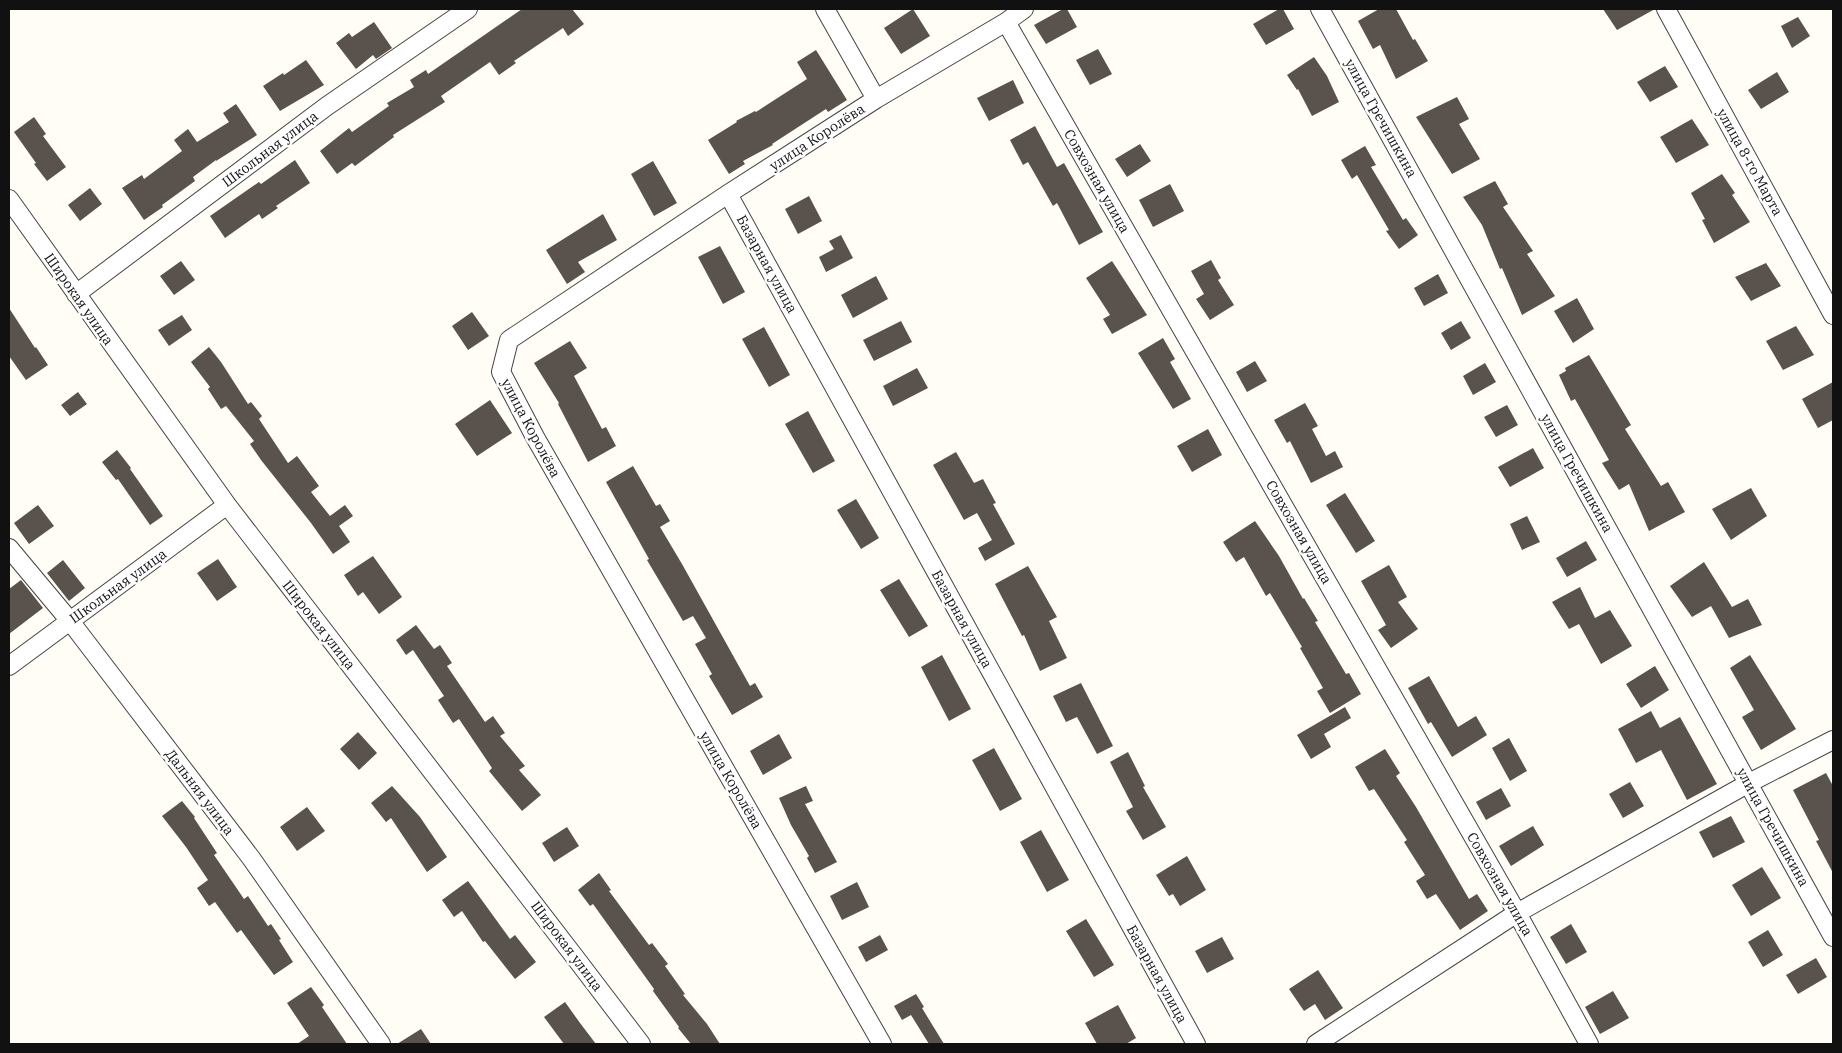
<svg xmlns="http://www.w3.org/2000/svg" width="1842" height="1053" font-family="'IBM Plex Serif',serif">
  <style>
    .building { fill: #5a524d }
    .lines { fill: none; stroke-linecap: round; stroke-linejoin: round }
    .minor-casing { stroke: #444; stroke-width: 20 }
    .minor { stroke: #fff; stroke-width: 18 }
    .labels { text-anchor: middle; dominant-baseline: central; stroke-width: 5; stroke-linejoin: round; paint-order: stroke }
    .street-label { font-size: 14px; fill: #111; stroke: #fff }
  </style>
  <rect width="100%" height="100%" fill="#fffdf5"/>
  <path class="building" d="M522 9H572L584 24 568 36 563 28 514 61 516 63 499 75 490 62 441 96 445 102 393 135 394 137 355 166 352 163 337 174 320 151 349 128 352 132 389 106 387 103 414 87 410 80 426 70 428 74Z
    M913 9 930 36 901 54 884 28Z
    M1063 9H1067L1077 27 1046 44 1034 25Z
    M1279 9H1283L1294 29 1266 45 1253 24Z
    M1379 9H1396L1413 40 1415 39 1428 61 1396 79 1380 45 1373 49 1358 21Z
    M1603 9H1655L1617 30Z
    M1798 17 1810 36 1792 48 1781 26Z
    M374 22 392 48 376 59 373 55 356 69 336 43 349 33 352 37Z
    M1098 49 1112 74 1090 85 1076 60Z
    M816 50 847 100 828 112 826 109 772 144 773 145 743 161 745 164 729 174 708 140 737 122 736 121 755 111 756 112 807 79 797 62Z
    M1314 57 1327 76 1339 102 1312 116 1298 89 1297 90 1287 75Z
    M306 60 324 85 280 111 263 86 283 73 284 75Z
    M1665 66 1678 87 1650 102 1637 82Z
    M1777 72 1789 92 1761 109 1748 90Z
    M1013 80 1024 103 989 121 977 98Z
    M1457 97 1469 119 1459 124 1480 159 1452 174 1416 117Z
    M236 104 257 135 216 161V160L193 177 195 181 162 205 163 207 144 220 122 188 142 175 144 179 182 151 174 140 188 129 197 142 229 122 223 113Z
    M34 117 46 134 43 136 66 167 47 181 34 164 36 163 14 132Z
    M1692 119 1709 145 1676 163 1660 137Z
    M1035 126 1057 167 1064 163 1103 232 1079 245 1057 203 1053 206 1028 162 1023 165 1010 140Z
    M1140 144 1151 161 1127 177 1115 159Z
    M1365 146 1376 165 1371 167 1403 220 1406 218 1418 235 1399 249 1386 231 1389 230 1357 175 1352 179 1341 160Z
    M295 160 310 183 276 206 278 208 262 219 259 214 225 238 210 216 259 182 261 184Z
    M653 161 677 203 654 216 631 174Z
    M1722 174 1735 193 1732 195 1750 222 1714 243 1702 220 1705 219 1691 193Z
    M1495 181 1508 204 1503 207 1533 251 1527 254 1555 296 1522 315 1502 268 1500 269 1482 225 1463 197Z
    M1170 184 1184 211 1153 227 1139 200Z
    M90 188 102 204 80 221 68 205Z
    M809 196 822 221 798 234 785 209Z
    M603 214 617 240 578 262 585 272 567 284 546 250Z
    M841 235 853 258 826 272 819 257 834 249 829 241Z
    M720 246 745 292 723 304 698 257Z
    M1211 260 1221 278 1218 280 1234 305 1210 320 1196 299 1204 294 1191 271Z
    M181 261 195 280 174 295 160 276Z
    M1112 261 1147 315 1112 334 1103 319 1110 315 1086 278Z
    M1766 263 1781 286 1751 301 1735 277Z
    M1438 274 1448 293 1424 306 1414 288Z
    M876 276 888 299 853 318 841 295Z
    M1577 298 1594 329 1573 343 1554 311Z
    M9 308 35 348 36 347 48 365 26 380 9 356Z
    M472 312 489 336 468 350 452 326Z
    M182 315 192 330 169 346 158 330Z
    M901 321 912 342 874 361 863 340Z
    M1461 321 1471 338 1451 350 1441 333Z
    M1796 326 1814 355 1783 370 1766 341Z
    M764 327 790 375 769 387 742 339Z
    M1163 338 1175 359 1170 362 1191 399 1173 409 1138 353Z
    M570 341 587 368 574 376 602 429 606 427 616 446 588 462 558 404 559 403 534 363Z
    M209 347 221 362 248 404 251 402 262 416 259 419 288 463 297 456 319 486 311 492 330 516 345 505 353 516 339 526 350 542 333 554 311 523 261 460 250 444 254 441 226 406 221 409 208 389 210 387 191 362Z
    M1589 355 1631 425 1625 429 1661 486 1668 482 1685 512 1649 531 1629 484 1619 490 1602 463 1609 460 1575 399 1571 401 1559 375 1566 371 1565 368Z
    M1255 361 1267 381 1247 392 1236 372Z
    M1485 363 1496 382 1473 395 1463 376Z
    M917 368 928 388 893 406 883 386Z
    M1833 382V420L1818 428 1802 399Z
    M78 392 87 404 70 416 61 405Z
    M490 400 512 433 477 456 455 424Z
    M1305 403 1318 426 1312 429 1326 456 1335 451 1343 467 1311 483 1290 441 1287 443 1274 420Z
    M1507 405 1518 425 1496 437 1484 417Z
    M808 411 835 461 813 473 785 424Z
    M1208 429 1222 455 1192 472 1177 446Z
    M1533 448 1544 468 1510 487 1498 467Z
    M117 450 131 468 130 469 163 516 150 525 118 479 116 480 102 462Z
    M956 452 974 483 983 479 996 503 993 504 1015 544 985 561 978 548 992 540 977 513 964 520 933 465Z
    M633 466 656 506 660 504 670 521 660 527 682 564 750 686 755 683 763 697 732 715 709 676 712 674 695 644 706 638 693 616 683 621 647 560 649 559 606 482Z
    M1751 488 1767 516 1731 540 1712 509Z
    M1345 493 1375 541 1356 553 1326 505Z
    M856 499 879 538 861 549 837 510Z
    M38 505 54 526 29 544 14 523Z
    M1527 516 1540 542 1522 550 1510 524Z
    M1255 521 1279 556 1303 599 1304 598 1318 621 1315 622 1346 674 1349 673 1361 694 1330 713 1317 691 1323 688 1300 648 1302 647 1270 593 1266 596 1244 557 1236 562 1223 542Z
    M1586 541 1597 560 1567 577 1556 558Z
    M373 556 402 597 379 614 363 592 358 596 344 575Z
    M218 559 237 587 217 601 197 573Z
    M63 560 85 588 69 601 47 573Z
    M1704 562 1732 607 1748 599 1762 625 1729 638 1711 606 1692 617 1670 586Z
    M1389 565 1407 597 1398 602 1418 629 1391 648 1378 630 1386 625 1361 581Z
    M1028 566 1057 617 1049 621 1067 658 1040 671 1024 635 1022 636 995 584Z
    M899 579 928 626 909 637 880 590Z
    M21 580 43 608 9 634V589Z
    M1580 587 1595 618 1610 610 1632 646 1601 664 1579 624 1569 629 1552 602Z
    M416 625 434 649 440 645 452 663 447 666 485 722 493 716 505 733 500 736 525 766 519 770 541 795 522 811 489 771 492 768 459 719 453 723 438 700 444 696 413 650 406 655 396 640Z
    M942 655 971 709 949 721 921 667Z
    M1750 655 1796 729 1761 750 1742 717 1754 710 1730 668Z
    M1655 666 1669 690 1641 708 1626 684Z
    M1429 676 1458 727 1476 716 1487 735 1452 757 1431 722 1428 724 1408 688Z
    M1081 683 1113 746 1097 754 1077 717 1066 722 1053 696Z
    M1345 707 1351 718 1324 734 1331 747 1311 759 1297 735Z
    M1651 711 1660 728 1680 717 1717 784 1687 800 1661 750 1636 763 1618 729Z
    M358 732 377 753 359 770 340 749Z
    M779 734 792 758 763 775 750 751Z
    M1509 738 1527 771 1510 781 1492 748Z
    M994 748 1022 799 1000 811 972 760Z
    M1385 749 1400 773 1396 776 1416 807 1469 899 1477 894 1488 911 1460 930 1436 894 1427 899 1416 881 1425 875 1404 842 1407 840 1374 789 1369 791 1355 767Z
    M1128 752 1145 786 1143 787 1166 827 1143 840 1126 811 1133 807 1110 762Z
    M1826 773 1833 786V873L1816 841 1819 840 1793 790Z
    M1630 782 1644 806 1623 818 1609 794Z
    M392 786 420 817 447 857 427 872 391 818 386 822 371 803Z
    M806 786 813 801 805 804 837 862 815 873 807 858 809 856 791 825 779 798Z
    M1501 788 1511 806 1486 820 1476 802Z
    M182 801 195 817 194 818 217 853 214 855 244 899 248 896 268 926 271 924 281 939 279 940 293 962 274 975 241 930 237 933 215 902 209 906 197 888 208 880 186 847 162 816Z
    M307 807 325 831 297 851 280 827Z
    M1731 816 1745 842 1713 858 1699 832Z
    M1533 826 1544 845 1511 866 1499 846Z
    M567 827 579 846 554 862 542 843Z
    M1041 830 1069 880 1047 892 1020 842Z
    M1187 856 1206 890 1180 906 1173 894 1169 896 1156 875Z
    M1762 867 1781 898 1751 916 1732 885Z
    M599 873 611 890 609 891 649 945 652 943 668 964 665 966 685 994 683 995 707 1024 720 1044H691L678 1028 679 1027 653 991 654 989 593 904 590 906 578 890Z
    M468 881 510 939 515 935 536 962 515 979 485 941 483 942 462 911 454 917 442 900Z
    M857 882 869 907 842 920 830 896Z
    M1086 919 1114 965 1094 977 1066 931Z
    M1571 924 1587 952 1566 964 1550 937Z
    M1768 930 1783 955 1763 967 1748 942Z
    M880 935 888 950 866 962 858 947Z
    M1222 937 1234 959 1207 973 1195 951Z
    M1816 958 1827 977 1798 994 1786 975Z
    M1318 970 1343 1008 1325 1020 1315 1004 1304 1011 1289 989Z
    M311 987 324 1005 322 1007 347 1044H297L309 1036 287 1003Z
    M1613 991 1629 1018 1600 1034 1585 1007Z
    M916 994 924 1007 922 1008 944 1044H929L911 1015 902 1020 894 1006Z
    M565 1002 580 1023 596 1044H564L544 1017Z
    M1118 1005 1136 1038 1126 1044H1097L1085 1023Z
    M421 1029 431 1044H397Z"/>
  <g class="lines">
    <defs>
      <path id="minor" d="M825 9 876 99
        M1320 9 1833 937
        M1666 9 1833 315
        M1006 22 1517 913 1589 1044
        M728 194 1196 1044
        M9 199 227 505 574 956 641 1044
        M76 294 327 106 468 9
        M9 548 70 621 251 858 381 1044
        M9 666 227 505
        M882 1044 535 437 501 372 509 340 728 194 876 99 1006 22 1024 9
        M1316 1044 1517 913 1749 783 1833 740"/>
    </defs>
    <use href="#minor" class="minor-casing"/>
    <use href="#minor" class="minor"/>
  </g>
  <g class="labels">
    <g class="street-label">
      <text transform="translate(1381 118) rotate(61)">улица Гречишкина</text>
      <text transform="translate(817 137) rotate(-33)">улица Королёва</text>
      <text transform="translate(270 149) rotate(-37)">Школьная улица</text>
      <text transform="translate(1750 162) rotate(61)">улица 8-го Марта</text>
      <text transform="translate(1097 181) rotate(60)">Совхозная улица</text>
      <text transform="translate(767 264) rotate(61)">Базарная улица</text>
      <text transform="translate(79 299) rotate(55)">Широкая улица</text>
      <text transform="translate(531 428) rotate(62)">улица Королёва</text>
      <text transform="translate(1577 473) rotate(61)">улица Гречишкина</text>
      <text transform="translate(1299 532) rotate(60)">Совхозная улица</text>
      <text transform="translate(118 586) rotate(-36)">Школьная улица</text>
      <text transform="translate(962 619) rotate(61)">Базарная улица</text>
      <text transform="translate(319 625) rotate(52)">Широкая улица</text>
      <text transform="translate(731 780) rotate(60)">улица Королёва</text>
      <text transform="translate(200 792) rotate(53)">Дальняя улица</text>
      <text transform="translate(1773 827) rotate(61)">улица Гречишкина</text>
      <text transform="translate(1500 884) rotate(60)">Совхозная улица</text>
      <text transform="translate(567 946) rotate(53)">Широкая улица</text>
      <text transform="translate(1157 974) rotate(61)">Базарная улица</text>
    </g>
  </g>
  <rect width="1842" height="1053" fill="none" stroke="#111111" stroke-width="20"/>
</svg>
